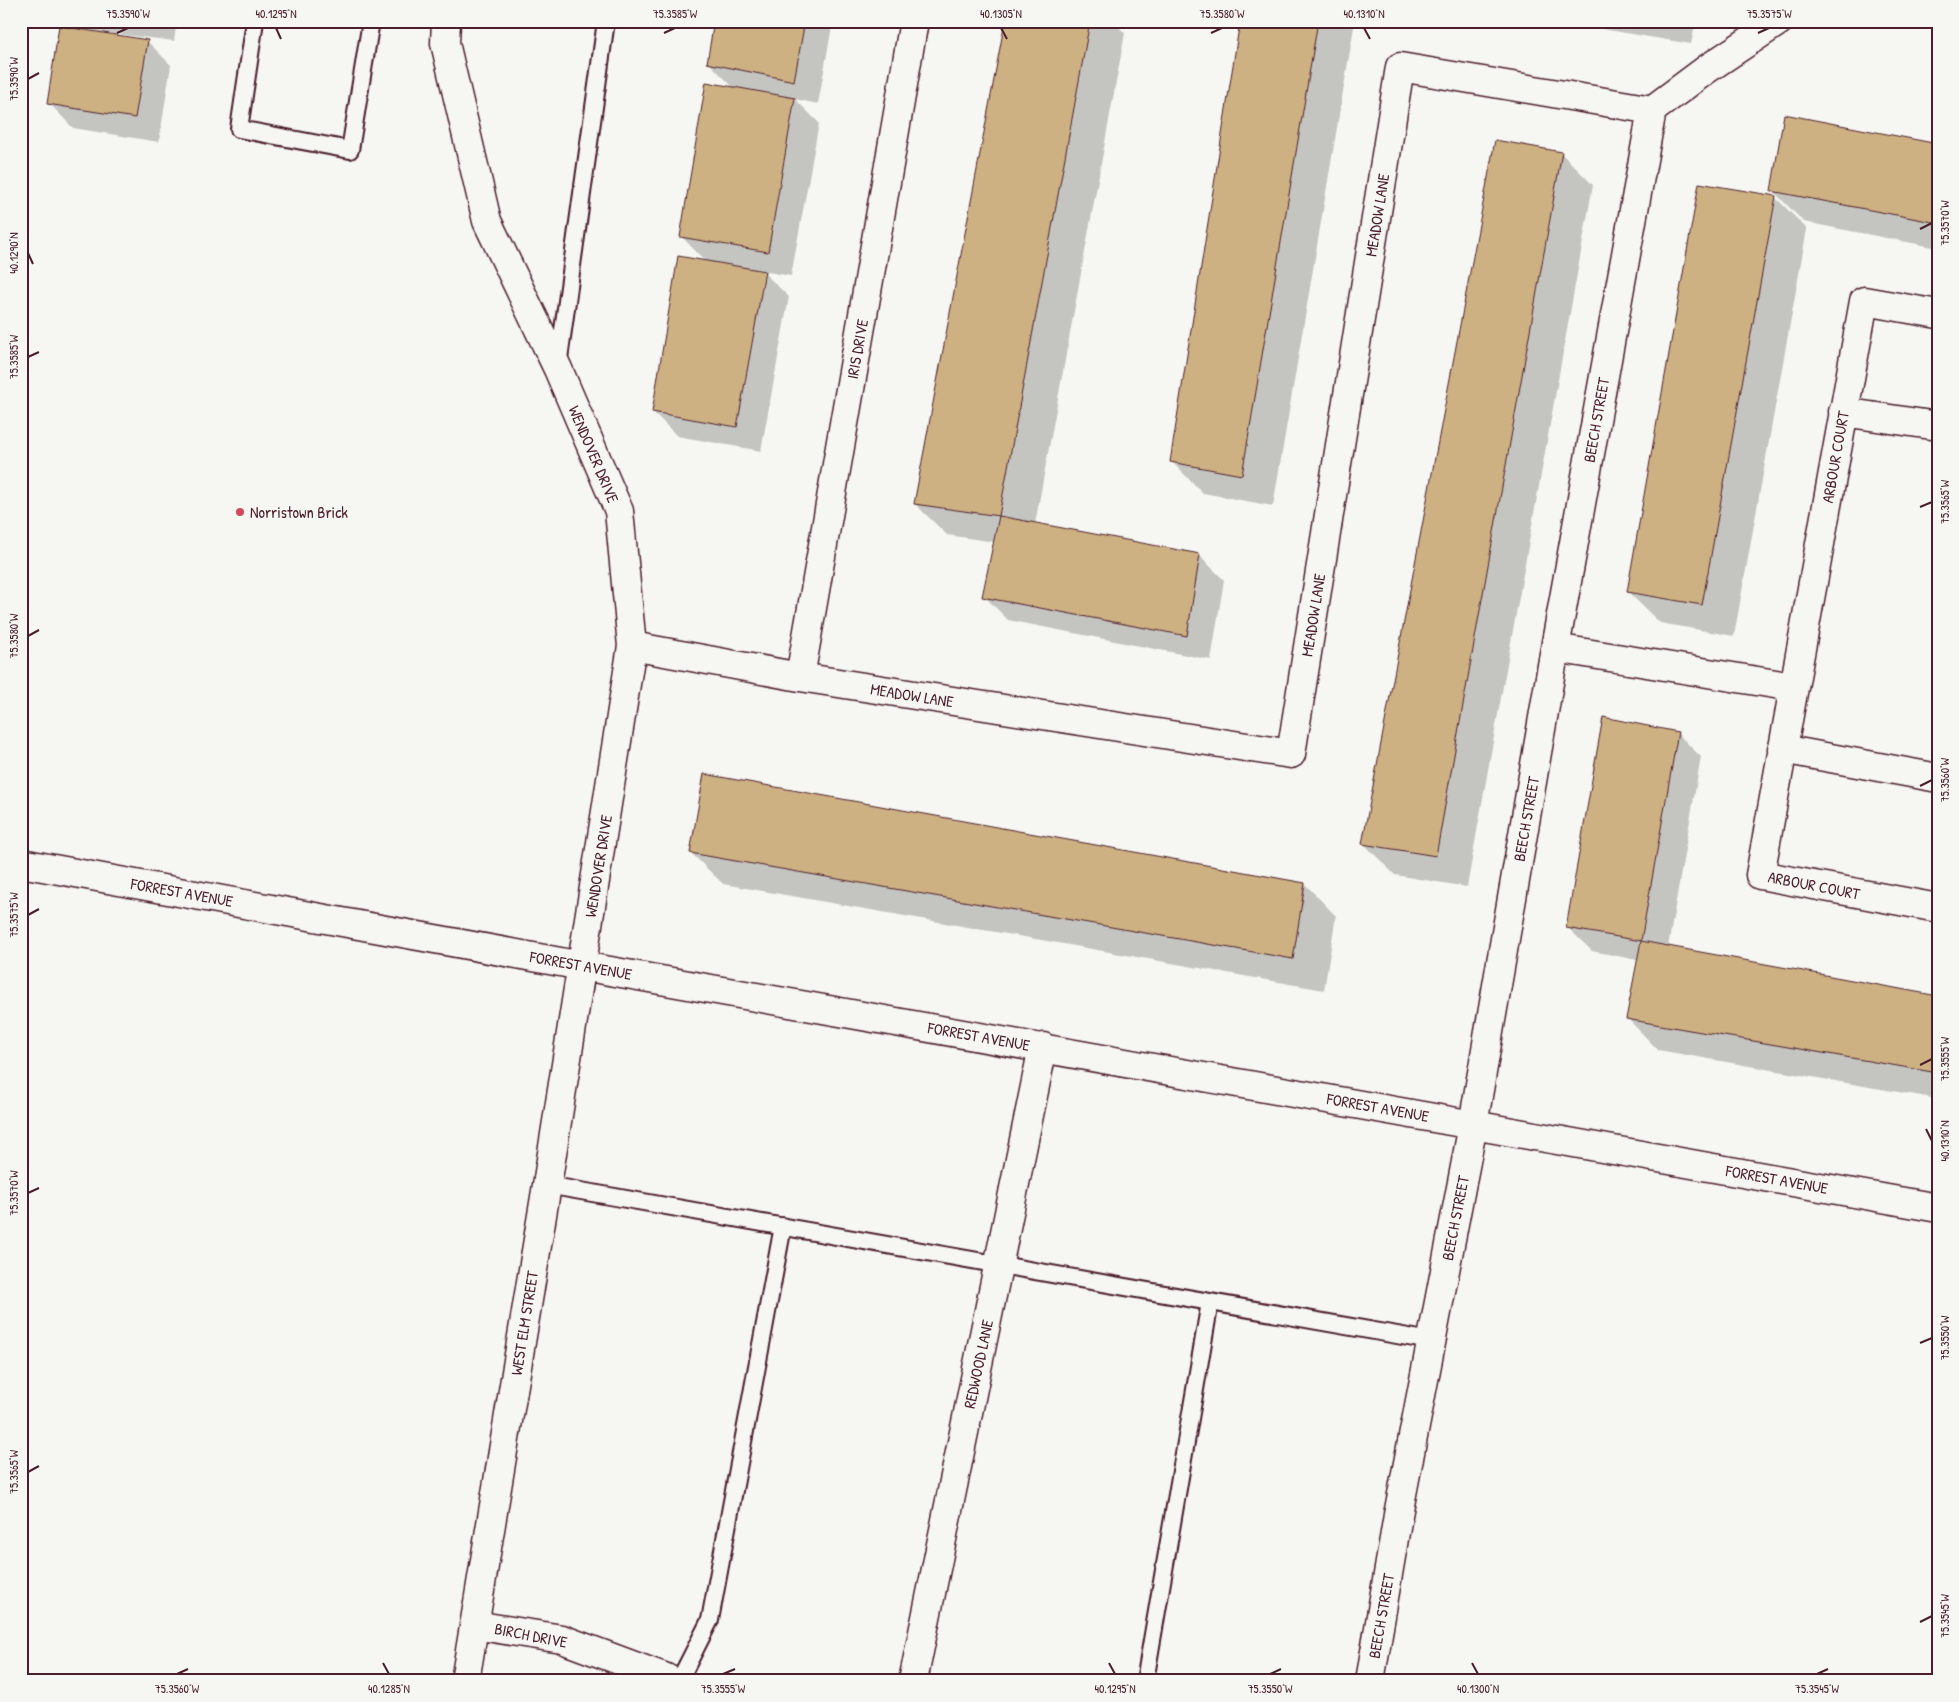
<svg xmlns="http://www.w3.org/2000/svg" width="1959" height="1702" font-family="'Patrick Hand',sans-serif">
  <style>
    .shadow { fill: #0003 }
    .building { fill: #ceb183; stroke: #4a1f2b }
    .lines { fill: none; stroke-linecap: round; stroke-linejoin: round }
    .service-casing { stroke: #4a1f2b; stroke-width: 20 }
    .minor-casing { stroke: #4a1f2b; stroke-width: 31 }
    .service { stroke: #f6f6f2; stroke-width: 16 }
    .minor { stroke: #f6f6f2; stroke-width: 28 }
    .ticks { fill: none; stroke: #4a1f2b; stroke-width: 2 }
    .poi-dot { fill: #d1495b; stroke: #f6f6f2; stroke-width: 2 }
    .labels { text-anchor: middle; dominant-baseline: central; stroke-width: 4.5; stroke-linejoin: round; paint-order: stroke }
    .street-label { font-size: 16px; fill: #4a1f2b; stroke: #f6f6f2 }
    .poi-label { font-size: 16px; fill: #4a1f2b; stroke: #f6f6f2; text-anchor: start }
    .neatline { fill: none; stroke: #4a1f2b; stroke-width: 2 }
    .ticks-label { font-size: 12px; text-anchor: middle; fill: #4a1f2b }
  </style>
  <rect width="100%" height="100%" fill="#f6f6f2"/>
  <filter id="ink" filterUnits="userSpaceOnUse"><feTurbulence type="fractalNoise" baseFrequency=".02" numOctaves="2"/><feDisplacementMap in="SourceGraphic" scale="10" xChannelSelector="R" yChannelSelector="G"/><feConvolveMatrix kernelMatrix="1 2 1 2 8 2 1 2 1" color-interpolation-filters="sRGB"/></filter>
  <g filter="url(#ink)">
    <path class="shadow" d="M79 21H177L174 41 109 33V35L147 41 171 65 159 142 73 128 49 103 90 32Z
      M715 21H833L818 104 795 99 819 123 791 276 762 271 789 297 761 451 677 436 653 412 707 263 681 236 734 88 708 62Z
      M1006 21H1113L1125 33 1035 524 1200 556 1224 580 1211 660 1008 620 984 596 995 542 947 535 915 504Z
      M1242 21H1355L1273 506 1203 493 1171 461Z
      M1555 21H1696L1691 44Z
      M1938 146V248L1804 222 1773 191Z
      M1561 153 1593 185 1467 887 1395 875 1363 843Z
      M1776 198 1807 229 1734 636 1660 623 1628 592Z
      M1677 733 1701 757 1668 947 1938 997V1099L1658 1050 1627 1018 1638 960 1592 951 1567 927Z
      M691 853 1305 884 1336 916 1324 990 723 884Z"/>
    <path class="building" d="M714 21H805L794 81 707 63Z
      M1005 21H1090L999 516 914 504Z
      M1240 21H1318L1242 475 1170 462Z
      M59 26 148 40 135 118 47 104Z
      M706 82 795 98 768 252 680 237Z
      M1784 114 1938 144V223L1771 191Z
      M1495 140 1562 152 1436 856 1362 844Z
      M1699 183 1776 196 1702 605 1627 592Z
      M678 256 765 271 737 427 652 412Z
      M999 516 1200 554 1187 636 982 597Z
      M1603 717 1678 732 1641 941 1566 928Z
      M704 774 1305 883 1293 959 690 853Z
      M1641 941 1938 996V1073L1626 1019Z"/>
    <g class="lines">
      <defs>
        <path id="service" d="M255 21 239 129 350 150 371 21
          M558 366 606 21
          M547 1185 1431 1341
          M679 1681 710 1620 783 1226
          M1145 1681 1210 1302"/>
        <path id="minor" d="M446 21 445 43 487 221 558 369 619 511 632 646 547 1185 465 1681
          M1938 314 1864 301 1760 875 1938 908
          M1843 412 1938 426
          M632 646 800 677 1291 754 1400 67 1652 110
          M1555 648 1794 687
          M800 677 914 21
          M1782 749 1938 778
          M21 863 582 966 1938 1208
          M474 1625 562 1639 664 1677 671 1681
          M913 1681 1043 1047
          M1370 1681 1398 1515 1473 1125 1555 648 1652 110 1707 69 1779 21"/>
      </defs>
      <use href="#service" class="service-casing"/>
      <use href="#minor" class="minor-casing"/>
      <use href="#service" class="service"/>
      <use href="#minor" class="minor"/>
    </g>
  </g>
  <path class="ticks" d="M276 28 281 39M1001 28 1007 39M1364 28 1370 39M117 33 128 28M664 33 675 28M1211 33 1222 28M1758 33 1769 28M28 79 39 73M1920 229 1932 223M28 253 33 264M28 357 39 352M1920 507 1932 502M28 636 39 630M1920 786 1932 780M28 915 39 909M1920 1065 1932 1059M1926 1129 1932 1141M28 1193 39 1188M1920 1343 1932 1338M28 1472 39 1466M1920 1622 1932 1616M383 1663 389 1674M1109 1663 1115 1674M1472 1663 1478 1674M177 1674 188 1669M723 1674 735 1669M1270 1674 1281 1669M1817 1674 1828 1669"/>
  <circle class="poi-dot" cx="240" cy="512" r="5"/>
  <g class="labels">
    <g class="street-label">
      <text transform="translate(1377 215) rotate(-81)">MEADOW LANE</text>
      <text transform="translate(857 349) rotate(-80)">IRIS DRIVE</text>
      <text transform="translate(1596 420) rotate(-80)">BEECH STREET</text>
      <text transform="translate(594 454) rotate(67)">WENDOVER DRIVE</text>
      <text transform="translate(1835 457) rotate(-80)">ARBOUR COURT</text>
      <text transform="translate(1313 615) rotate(-81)">MEADOW LANE</text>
      <text transform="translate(912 695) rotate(9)">MEADOW LANE</text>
      <text transform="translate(1526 819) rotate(-80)">BEECH STREET</text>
      <text transform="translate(598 866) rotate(-81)">WENDOVER DRIVE</text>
      <text transform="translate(1814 885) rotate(11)">ARBOUR COURT</text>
      <text transform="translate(182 892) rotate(10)">FORREST AVENUE</text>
      <text transform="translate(581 965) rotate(10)">FORREST AVENUE</text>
      <text transform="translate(979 1036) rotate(10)">FORREST AVENUE</text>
      <text transform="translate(1378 1107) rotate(10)">FORREST AVENUE</text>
      <text transform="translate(1777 1179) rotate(10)">FORREST AVENUE</text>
      <text transform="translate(1455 1218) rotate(-79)">BEECH STREET</text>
      <text transform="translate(524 1323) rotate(-81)">WEST ELM STREET</text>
      <text transform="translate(978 1364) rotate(-78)">REDWOOD LANE</text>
      <text transform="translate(1381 1616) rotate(-80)">BEECH STREET</text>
      <text transform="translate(531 1635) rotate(11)">BIRCH DRIVE</text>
    </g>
    <g class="poi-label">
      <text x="250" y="512">Norristown Brick</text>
    </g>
  </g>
  <rect width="1959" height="1702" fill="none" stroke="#f6f6f2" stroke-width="55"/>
  <rect x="28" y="28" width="1904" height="1646" class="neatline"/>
  <g class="ticks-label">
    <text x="128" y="18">75.3590°W</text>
    <text x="276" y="18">40.1295°N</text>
    <text x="675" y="18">75.3585°W</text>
    <text x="1001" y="18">40.1305°N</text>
    <text x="1222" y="18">75.3580°W</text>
    <text x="1364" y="18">40.1310°N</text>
    <text x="1769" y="18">75.3575°W</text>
    <text transform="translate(14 79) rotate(-90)" y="4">75.3590°W</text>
    <text transform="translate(1945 223) rotate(-90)" y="4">75.3570°W</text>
    <text transform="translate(14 253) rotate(-90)" y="4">40.1290°N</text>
    <text transform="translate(14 357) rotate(-90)" y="4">75.3585°W</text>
    <text transform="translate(1945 502) rotate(-90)" y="4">75.3565°W</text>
    <text transform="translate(14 636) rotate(-90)" y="4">75.3580°W</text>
    <text transform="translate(1945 780) rotate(-90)" y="4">75.3560°W</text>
    <text transform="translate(14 915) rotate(-90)" y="4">75.3575°W</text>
    <text transform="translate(1945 1059) rotate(-90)" y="4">75.3555°W</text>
    <text transform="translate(1945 1141) rotate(-90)" y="4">40.1310°N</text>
    <text transform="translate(14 1193) rotate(-90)" y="4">75.3570°W</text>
    <text transform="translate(1945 1338) rotate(-90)" y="4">75.3550°W</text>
    <text transform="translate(14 1472) rotate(-90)" y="4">75.3565°W</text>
    <text transform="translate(1945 1616) rotate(-90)" y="4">75.3545°W</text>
    <text x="177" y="1693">75.3560°W</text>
    <text x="389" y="1693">40.1285°N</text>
    <text x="723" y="1693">75.3555°W</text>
    <text x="1115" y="1693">40.1295°N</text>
    <text x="1270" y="1693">75.3550°W</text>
    <text x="1478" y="1693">40.1300°N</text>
    <text x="1817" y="1693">75.3545°W</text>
  </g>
</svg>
